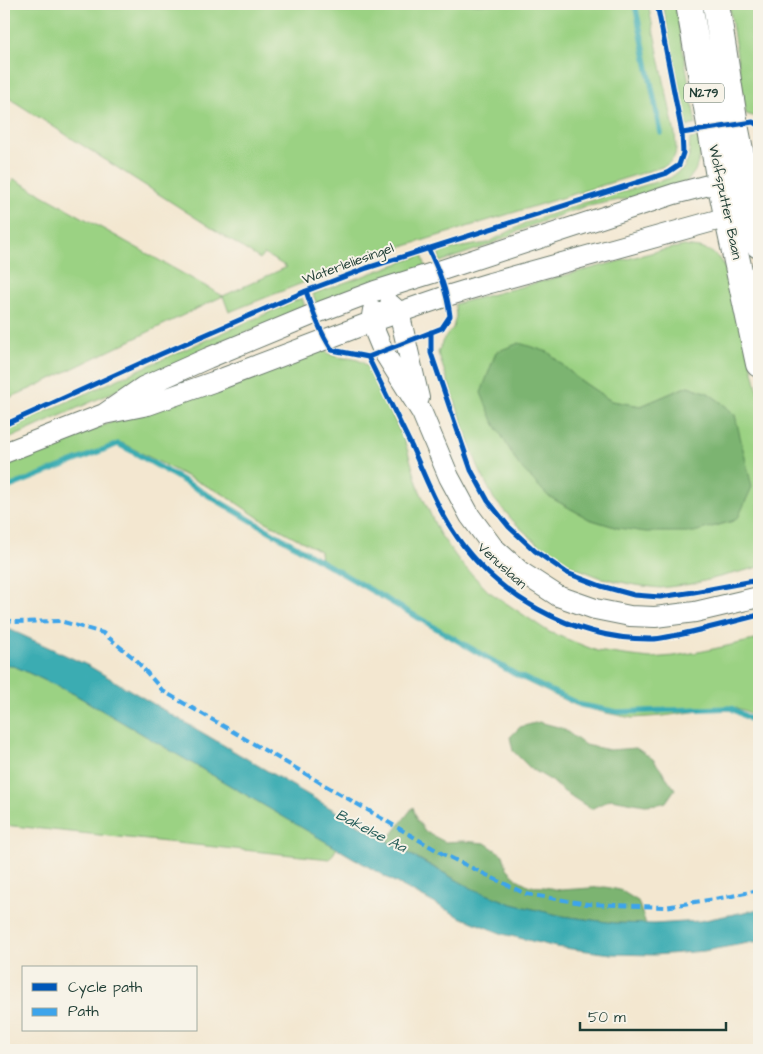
<svg xmlns="http://www.w3.org/2000/svg" width="763" height="1054" font-family="'Architects Daughter',sans-serif">
  <style>
    .green { fill: #9bd283; stroke: #5d885c; fill-rule: evenodd }
    .forest { fill: #7cb471; stroke: #4e7852 }
    .water { fill: #3aacb2; stroke: #2c7473 }
    .lines { fill: none; stroke-linecap: round; stroke-linejoin: round }
    .stream { stroke: #3aacb2; stroke-width: 5.5 }
    .minor-casing { stroke: #69786b; stroke-width: 22 }
    .major-casing { stroke: #69786b; stroke-width: 28 }
    .minor { stroke: #fff; stroke-width: 20 }
    .major { stroke: #fff; stroke-width: 26 }
    .quiet { stroke: #3da4eb; stroke-width: 4; stroke-dasharray: 8 4; stroke-linecap: butt }
    .cycleway-casing { stroke: #f7f3e8; stroke-width: 8 }
    .cycleway { stroke: #0057b8; stroke-width: 5 }
    .labels { text-anchor: middle; dominant-baseline: central; stroke-width: 4; stroke-linejoin: round; paint-order: stroke }
    .shield { fill: #f7f3e8; stroke: #60746a; stroke-width: 1 }
    .shield-label { font-size: 12px; font-weight: bold; fill: #1f3d34 }
    .street-label { font-size: 14px; fill: #1f3d34; stroke: #f7f3e8 }
    .water-label { font-size: 15px; font-style: italic; fill: #275e5a; stroke: #f7f3e8 }
  </style>
  <rect width="100%" height="100%" fill="#f7f3e8"/>
  <filter id="ink" filterUnits="userSpaceOnUse"><feTurbulence type="fractalNoise" baseFrequency=".02" numOctaves="2"/><feDisplacementMap in="SourceGraphic" scale="10" xChannelSelector="R" yChannelSelector="G"/><feConvolveMatrix kernelMatrix="1 2 1 2 8 2 1 2 1" color-interpolation-filters="sRGB"/></filter>
  <filter id="wash" filterUnits="userSpaceOnUse"><feTurbulence type="fractalNoise" baseFrequency=".0096" numOctaves="4" result="noise"/><feDisplacementMap in="SourceGraphic" scale="20" xChannelSelector="R" yChannelSelector="G"/><feGaussianBlur stdDeviation="1.12" result="paint"/><feColorMatrix in="noise" values="0 0 0 0 0 0 0 0 0 0 0 0 0 0 0 0 0 1.4 0 .05"/><feComposite in="paint" operator="in"/></filter>
  <g filter="url(#wash)">
    <rect width="100%" height="100%" fill="#f3e7d0"/>
    <path class="green" d="M4 4H648L675 134C676 148 679 157 665 166L366 258 229 312 223 296 30 389 4 400V193L14 179 223 296 287 267 264 254 260 259 4 95Z
      M663 4H675L696 124 686 127Z
      M729 4H759V120L756 117 746 114Z
      M702 137 700 156 695 171 687 182 672 190 583 207 530 226 487 246 440 262 438 251 487 243 526 223 583 203 670 178 684 168 689 157 690 139Z
      M684 246 699 248 710 251 722 261 733 288 759 396V567L692 584 660 588 635 585 602 578 571 566 540 546 515 523 494 499 479 469 438 353 443 340 453 328 456 316 455 304 658 251ZM548 352 577 378 611 401 641 406 688 386 708 393 722 403 735 415 738 518 733 521 715 526 618 528 589 519 548 496Z
      M422 255 426 267 317 306 313 294Z
      M302 298 306 310 245 333 4 441V430L161 360Z
      M321 346C323 348 326 353 330 354 345 362 356 353 370 369L405 442 419 489 439 533 460 562 488 591 549 632 597 651 624 655 650 658 674 656 704 651 759 639V721C750 712 742 708 729 707L663 716 632 718 606 713 575 705 531 684 321 561 320 551 259 518 223 494 188 477 122 443 57 466 4 489V464L135 413Z
      M4 664 16 667 74 694 337 848 330 859 4 825Z"/>
    <path class="forest" d="M519 343 548 352 577 378 611 401 641 406 688 386 708 393 722 403 735 415 752 487 738 518 733 521 694 532H646L618 528 589 519 548 496 518 464 493 421 481 393 496 352Z
      M539 722 562 728 585 745 610 750 636 748 653 759 675 789 666 802 659 804 645 805 611 799 591 809 563 791 552 781 530 768 513 751 510 737 520 727Z
      M413 807 417 820 426 832 445 842 463 841 485 843 503 855 507 868 517 879 530 886 544 887 561 890 605 887 620 890 638 901 646 924 615 923 562 916 512 904 473 889 387 841Z"/>
    <path class="water" d="M4 628 11 630 89 666 400 849 473 889 512 904 562 916 615 923 654 924 700 921 759 909V941L704 951 655 955 612 954 556 947 503 934 460 917 391 880 74 694 16 667 4 664Z"/>
    <g class="lines">
      <path class="stream" d="M635 4 661 133
        M755 4 759 23
        M4 489 118 444 132 451 515 674 581 705 617 712 731 708 759 724"/>
    </g>
  </g>
  <g filter="url(#ink)">
    <g class="lines">
      <defs>
        <path id="minor" d="M390 304 399 312 419 398
          M373 310 371 322 383 351 422 413 449 477 470 516 493 547 521 572 558 596 595 609 630 616 655 617 695 612 759 597
          M104 414 143 387 208 358 314 314 375 291 439 271 674 194 720 182 732 186
          M4 453 104 414 148 405 213 382 371 322 447 296 490 283 728 217 736 207"/>
        <path id="major" d="M689 4 720 182 759 364
          M716 4 735 125 759 245"/>
      </defs>
      <use href="#minor" class="minor-casing"/>
      <use href="#major" class="major-casing"/>
      <use href="#minor" class="minor"/>
      <use href="#major" class="major"/>
      <path class="quiet" d="M4 619 15 622 60 621 103 633 135 659 163 691 443 854 526 894 588 904 665 907 732 896 759 890"/>
      <defs>
        <path id="cycleway" d="M657 4 682 133 753 122 759 126
          M306 291C313 312 320 332 332 350L368 357 442 328 450 316C447 291 439 271 428 248
          M431 332V353L471 470 488 501 509 527 535 551 567 573 601 586 634 595 660 597 694 592 759 580
          M368 357C382 386 396 414 410 443 423 471 434 502 451 528 493 595 573 640 652 639 660 639 670 636 678 635 705 629 732 622 759 615
          M4 425 161 354 306 291 367 268 667 173 679 165 683 153 682 133"/>
      </defs>
      <use href="#cycleway" class="cycleway-casing"/>
      <use href="#cycleway" class="cycleway"/>
    </g>
  </g>
  <g class="labels">
    <rect class="shield" x="684" y="83.5" width="40" height="19" rx="4"/>
    <g class="shield-label">
      <text x="704" y="93">N279</text>
    </g>
    <g class="street-label">
      <text transform="translate(725 202) rotate(78)">Wolfsputter Baan</text>
      <text transform="translate(348 264) rotate(-20)">Waterleliesingel</text>
      <text transform="translate(502 566) rotate(42)">Venuslaan</text>
    </g>
    <g class="water-label">
      <text transform="translate(371 831) rotate(27)">Bakelse Aa</text>
    </g>
  </g>
  <rect width="763" height="1054" fill="none" stroke="#f7f3e8" stroke-width="20"/>
  <rect x="22" y="966" width="175" height="65" fill="#f7f3e8" stroke="#a1aaa0"/>
  <rect x="32" y="983" width="25" height="8" fill="#0057b8" stroke="#a1aaa0"/>
  <text x="68" y="992" font-size="15" fill="#1f3d34">Cycle path</text>
  <rect x="32" y="1008" width="25" height="8" fill="#3da4eb" stroke="#a1aaa0"/>
  <text x="68" y="1016" font-size="15" fill="#1f3d34">Path</text>
  <path d="M580 1022v8h146v-8" fill="none" stroke="#1f3d34" stroke-width="2.5"/>
  <text x="588" y="1022" font-size="15" fill="#1f3d34" stroke="#f7f3e8" stroke-width="4" paint-order="stroke">50 m</text>
</svg>
